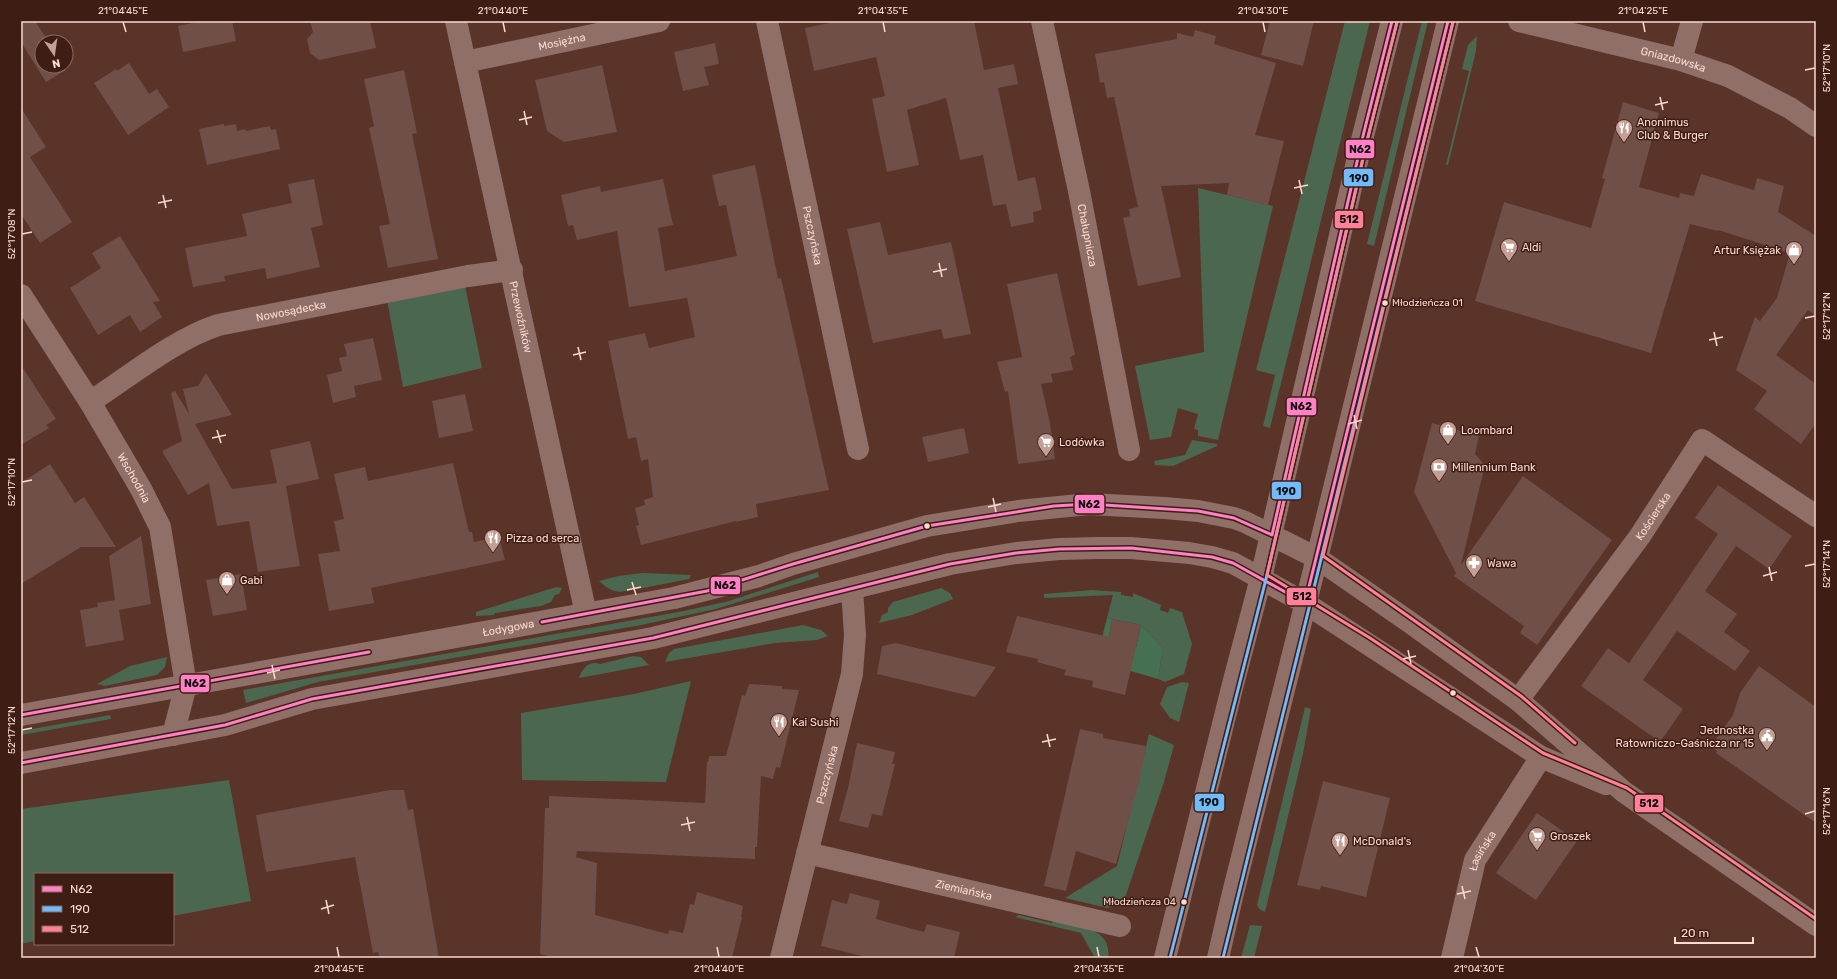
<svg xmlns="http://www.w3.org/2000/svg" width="1837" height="979" font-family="Rubik,sans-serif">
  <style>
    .green { fill: #4b6750 }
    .forest { fill: #457051 }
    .building { fill: #6f4f48 }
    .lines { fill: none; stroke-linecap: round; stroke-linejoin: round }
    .minor { stroke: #8f6f68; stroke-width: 22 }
    .secondary { stroke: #8f6f68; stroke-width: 22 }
    .bus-1-casing { stroke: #3e1d15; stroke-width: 6 }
    .bus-2-casing { stroke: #3e1d15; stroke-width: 6 }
    .bus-3-casing { stroke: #3e1d15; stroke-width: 6 }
    .bus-1 { stroke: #ff80c5; stroke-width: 3 }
    .bus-2 { stroke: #73baf8; stroke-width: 3 }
    .bus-3 { stroke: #ff8098; stroke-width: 3 }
    .ticks { fill: none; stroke: #fdd9cf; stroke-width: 1.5 }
    .bus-dot { fill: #fdd9cf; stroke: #3e1d15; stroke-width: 1.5 }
    .labels { text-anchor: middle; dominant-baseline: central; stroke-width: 3; stroke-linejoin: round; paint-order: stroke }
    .bus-label { font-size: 10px; fill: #fdd9cf; stroke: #3e1d15; text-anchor: start }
    .street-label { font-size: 11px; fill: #fdd9cf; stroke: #3e1d15 }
    .poi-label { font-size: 11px; fill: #fdd9cf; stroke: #3e1d15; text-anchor: start }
    .line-badge { stroke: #3e1d15; stroke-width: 1.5 }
    .pale-badge-label { font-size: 11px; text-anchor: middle; font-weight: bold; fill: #111 }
    .neatline { fill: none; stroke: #fdd9cf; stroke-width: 1.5 }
    .ticks-label { font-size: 10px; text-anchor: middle; fill: #fdd9cf }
  </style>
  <rect width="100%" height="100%" fill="#5a3329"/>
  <path class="green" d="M1345 21H1370L1270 428 1263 426 1275 375 1256 370Z
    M1422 21H1428L1374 246 1367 244Z
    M1477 36 1476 51 1448 165H1446L1469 71 1462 69 1468 45Z
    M1198 188 1273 206 1218 440 1198 436V430L1194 429 1198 414 1178 408 1171 437 1150 440 1135 366 1204 352Z
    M465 286 482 368 403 387 387 300Z
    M1192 440 1217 444V446L1173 466 1155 465 1154 461 1185 455Z
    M818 572 819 577 716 609 641 625 318 682 246 703 243 690 684 611 729 601Z
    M643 573 691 575 689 579 638 589C632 588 631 590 626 591 616 594 606 588 599 581L618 576Z
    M556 587 562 588 559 594 555 595 551 602 541 606 495 613 494 615 476 616V612Z
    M941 588 950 593 953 599 912 615 879 623 882 615 888 612V608L893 602Z
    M1092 590 1121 592V595L1133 597V593L1161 605 1160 610 1168 613 1170 608 1182 612 1192 644 1184 674 1165 682 1158 679 1163 648 1141 625 1107 618 1113 595 1044 598V594Z
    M803 625 821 630 828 636 817 640 775 643 665 662 669 653 674 649Z
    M633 656 641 657 649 665 579 678C582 668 590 660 600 664Z
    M167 657 165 667 157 675 105 686 97 684 130 666Z
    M691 681 666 782 522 780 521 713 634 694Z
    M1182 682 1189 683 1179 722 1170 718 1160 704 1167 687Z
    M1305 707 1311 709 1303 754 1265 912 1259 909 1257 905Z
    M110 715 111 719 21 735V731Z
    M1149 734 1174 745 1164 782 1125 898 1118 905 1107 908 1065 898 1117 866Z
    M229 780 251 901 173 916V874H35V941L21 944V809Z
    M1019 915 1052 923 1053 920C1074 925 1113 927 1108 958H1095L1081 933 1015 917Z
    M1250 925 1262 926 1254 958H1241Z"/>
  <path class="forest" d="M1107 618 1112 619 1108 643 1136 648 1141 625 1163 648 1158 679 1096 661Z"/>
  <path class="building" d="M21 21H35L49 42H42V66H64L66 70 46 82 21 42Z
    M201 21H232L236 41 183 52 178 26Z
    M310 21H370L376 48 319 60 310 53 307 39 313 32Z
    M839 21H974L984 70 1014 64 1018 84 998 88 1018 181 1035 177 1042 210 1033 212 1034 222 1011 227 1006 204 993 206 983 155 960 160 946 98 907 110 919 165 887 172 872 99 885 96 876 57 814 71 805 28Z
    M1270 21H1314L1303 66 1261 55Z
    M1195 30 1216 36 1214 44 1276 63 1255 135 1284 141 1268 205 1227 195 1229 183 1161 186 1181 277 1138 286 1123 218 1130 216 1129 209 1138 207 1114 97 1107 98 1104 82 1100 83 1095 54 1177 39V33L1193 37Z
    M715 43 719 64 704 67 709 85 683 91 674 52Z
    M129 63 149 94 157 89 169 107 128 135 94 83 116 69 117 71Z
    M602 65 617 132 564 142 547 131 535 80Z
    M404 70 417 133 412 134 438 259 388 268 379 226 390 224 369 128 374 126 364 79Z
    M1623 102 1659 113 1639 187 1679 198 1680 193 1694 196 1701 174 1754 190 1757 178 1784 186 1778 212 1816 236V316L1808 310 1776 355 1816 384V423L1801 444 1754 409 1767 391 1736 370 1755 317 1760 321 1777 298 1790 253 1718 230V231L1690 224 1651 353 1475 301 1504 202 1591 228 1605 179 1602 178Z
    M21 108 46 147 30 157 72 222 40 243 21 214Z
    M224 124V126L236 124 237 131 245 129 246 131 270 126 271 130 276 129 280 149 207 165 199 129Z
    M755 165 778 279 781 278 829 490 756 504 758 517 736 522V521L641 545 636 526 639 525 635 508 645 505 644 500 653 497 648 459 641 461 636 437 628 439 608 341 645 333 649 348 695 337 687 298 629 307 617 231 577 240 573 225 568 226 561 195 600 186 601 192 663 179 673 225 658 228 665 271 737 256 726 205 719 206 712 175Z
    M314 179 323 225 311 228 320 267 267 279 265 268 224 276 225 281 193 287 185 248 247 236 242 214 292 203 288 184Z
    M880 222 888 255 951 242 971 334 944 339 941 329 873 343 847 229Z
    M120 236 160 301 153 302 162 317 140 332 130 315 98 335 70 288 101 268 92 253Z
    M1057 273 1075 355 1070 357 1073 370 1051 374 1053 382 1041 384 1050 423 1055 459 1018 464 1008 391 1005 392 997 362 1022 357 1007 284Z
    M373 338 382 380 354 386 356 397 333 403 327 375 342 371 339 358 347 356 344 344Z
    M21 365 56 419 46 425 49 428 21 445Z
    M206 373 232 415 195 424 232 489 277 483 270 450 310 441 319 479 286 486 300 566 258 572 249 521 217 526 209 483 188 495 162 451 182 441 171 393 175 391 189 414 183 389 198 386Z
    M465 394 473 431 439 438 432 401Z
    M1432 423 1479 436 1475 454 1485 465 1461 565 1523 476 1612 540 1537 645 1520 633 1524 626 1454 576 1456 573 1414 492Z
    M964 428 969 453 928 462 922 437Z
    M453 463 469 532H472L474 542 499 537 505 560 371 588 374 603 329 611 318 554 340 551 334 521 344 519 334 474 365 467 368 481Z
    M50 464 75 503 84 497 116 547H81L21 584V483Z
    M1718 485 1792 536 1769 569 1736 546 1705 591 1737 614 1724 632 1750 651 1735 671 1677 631 1643 680 1683 709 1660 742 1581 686 1608 648 1629 663 1675 597 1718 534 1695 518Z
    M141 536 151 604 119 610 124 640 86 647 80 610 98 607 97 603 115 600 109 556Z
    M241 574 247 610 213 616 206 580Z
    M1017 616 1109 637 1112 619 1141 625 1125 695 1092 687 1093 681 1064 675 1066 670 1037 662 1038 659 1006 652Z
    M896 643 996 667 975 697 877 674 882 646Z
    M1759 666 1816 707V823L1716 753 1717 751 1711 746 1733 715 1740 693Z
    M749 684 782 686V689L799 690 780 768 776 767 773 779 761 776 757 847H755V859L577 851 576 857 597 863 595 915 668 934 669 930 683 933 690 904 694 905 697 892 743 906 741 917H742L732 958H556L540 954 545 808H549V796L705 803 707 762H708L709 756H726L742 695 745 696Z
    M1080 729 1103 734V738L1146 746 1138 786 1116 864 1076 851 1066 891 1044 886Z
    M857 743 895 752 892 764H895L882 816 872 814 868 828 839 821 848 788Z
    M1323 781 1390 798 1366 897 1321 886 1320 890 1297 885Z
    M390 790H404L408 810 413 809 439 958H380L378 952 373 953 355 857 266 872 256 815Z
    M1537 813 1577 841 1536 900 1496 873Z
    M850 893 880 901 876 919 924 932 927 924 960 932 954 958H870L821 946 832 900 847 904Z"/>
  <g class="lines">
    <g class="minor">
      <path id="s1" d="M456 21 586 614"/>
      <path id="s2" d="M767 21 858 449"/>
      <path id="s3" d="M1042 21 1079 191 1129 450"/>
      <path id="s4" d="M1519 21 1681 60 1728 76 1790 108 1816 126"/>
      <path d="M1681 60 1692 21"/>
      <path id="s5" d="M465 62 659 21"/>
      <path id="s6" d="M21 295 90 402 141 489 160 527 186 685"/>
      <path id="s7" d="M90 402C129 377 173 340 218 325L468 276 512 270"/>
      <path id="s8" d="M1518 700 1640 536 1702 440 1816 516"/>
      <path id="s9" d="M807 853 1120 926"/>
      <path id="s10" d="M781 958 852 674 855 635 852 589"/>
      <path id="s11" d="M1452 958 1475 860 1541 757"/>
    </g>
    <g class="secondary">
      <path id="s12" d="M21 715 674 598 759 576 793 564 927 526 1018 511 1089 504 1165 508 1198 511 1234 518 1245 522 1317 558 1408 621 1518 700 1624 792 1816 925"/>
      <path d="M173 735 186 685"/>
      <path d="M21 763 225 725 312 699 653 638 950 564 1016 553 1059 549 1098 548H1131L1189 553 1212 557 1233 563 1305 603 1541 757 1606 784"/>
      <path d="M1165 958 1233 684 1261 578 1362 140 1392 21"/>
      <path d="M1218 958 1232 897 1317 558 1448 21"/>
    </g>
    <defs>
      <path id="bus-1" d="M1272 535 1362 140 1392 21
        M1305 603 1448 21
        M542 622 707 591 793 564 927 526 1054 506 1089 504 1198 511 1234 518 1272 535
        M21 715 369 652
        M21 763 225 725 312 699 653 638 950 564 1016 553 1059 549 1131 548 1212 557 1233 563 1305 603"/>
      <path id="bus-2" d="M1170 958 1266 579 1367 141 1397 22
        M1223 958 1453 22"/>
      <path id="bus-3" d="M1397 22 1367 141 1267 575 1370 638 1543 753 1627 788 1816 919
        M1453 22 1323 556 1521 696 1575 743"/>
    </defs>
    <use href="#bus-1" class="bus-1-casing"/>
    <use href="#bus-2" class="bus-2-casing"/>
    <use href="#bus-3" class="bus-3-casing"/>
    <use href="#bus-1" class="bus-1"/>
    <use href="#bus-2" class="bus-2"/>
    <use href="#bus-3" class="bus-3"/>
  </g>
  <path class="ticks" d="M123 22 126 32M503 22 505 32M883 22 885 32M1263 22 1265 32M1643 22 1645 32M1805 70 1815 68M1660 97 1663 110M1655 105 1668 102M524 111 527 125M519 120 532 117M1299 180 1302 194M1294 188 1308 185M163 195 166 208M158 203 172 200M22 234 32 232M939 263 942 277M933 272 947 269M1805 318 1815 316M1714 332 1717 346M1709 340 1723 337M578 347 581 360M573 355 586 352M1354 415 1357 429M1348 424 1362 420M217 430 221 443M212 438 226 435M22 482 32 480M993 498 996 512M988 507 1001 504M1805 566 1815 564M1769 567 1772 581M1763 576 1777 572M632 582 636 595M627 590 641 587M1408 650 1411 664M1403 659 1416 656M272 665 275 679M267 673 280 670M22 730 32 728M1047 734 1050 747M1042 742 1056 739M1805 814 1815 811M687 817 690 831M681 825 695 822M1462 886 1465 899M1457 894 1471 891M326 900 329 914M321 909 334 905M337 947 339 957M717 947 719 957M1097 947 1099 957M1476 947 1479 957"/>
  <defs>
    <symbol id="restaurant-pin" viewBox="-11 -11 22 30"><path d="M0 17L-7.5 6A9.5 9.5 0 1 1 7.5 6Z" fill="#c49f95" stroke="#3e1d15"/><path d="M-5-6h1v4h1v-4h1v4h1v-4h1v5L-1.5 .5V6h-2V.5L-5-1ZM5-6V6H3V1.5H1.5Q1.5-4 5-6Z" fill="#fff"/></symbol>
    <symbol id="supermarket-pin" viewBox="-11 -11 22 30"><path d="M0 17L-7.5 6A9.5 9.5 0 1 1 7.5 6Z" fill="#c49f95" stroke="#3e1d15"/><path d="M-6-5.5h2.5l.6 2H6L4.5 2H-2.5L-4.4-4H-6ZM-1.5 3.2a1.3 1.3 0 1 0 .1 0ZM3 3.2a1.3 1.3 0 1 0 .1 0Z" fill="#fff"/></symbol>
    <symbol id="shop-pin" viewBox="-11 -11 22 30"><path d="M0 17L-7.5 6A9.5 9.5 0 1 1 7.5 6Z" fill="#c49f95" stroke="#3e1d15"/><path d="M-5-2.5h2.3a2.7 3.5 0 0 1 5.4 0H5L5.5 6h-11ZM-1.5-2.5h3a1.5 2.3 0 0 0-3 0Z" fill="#fff"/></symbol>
    <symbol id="bank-pin" viewBox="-11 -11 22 30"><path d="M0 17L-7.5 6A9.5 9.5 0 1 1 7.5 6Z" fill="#c49f95" stroke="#3e1d15"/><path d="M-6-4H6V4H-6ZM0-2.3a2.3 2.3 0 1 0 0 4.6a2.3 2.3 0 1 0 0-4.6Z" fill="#fff"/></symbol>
    <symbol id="pharmacy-pin" viewBox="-11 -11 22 30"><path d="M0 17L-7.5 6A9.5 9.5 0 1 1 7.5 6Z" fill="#c49f95" stroke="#3e1d15"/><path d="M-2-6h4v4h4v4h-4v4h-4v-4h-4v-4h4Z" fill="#fff"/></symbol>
    <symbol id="civic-pin" viewBox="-11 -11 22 30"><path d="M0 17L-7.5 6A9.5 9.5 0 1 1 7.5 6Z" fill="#c49f95" stroke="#3e1d15"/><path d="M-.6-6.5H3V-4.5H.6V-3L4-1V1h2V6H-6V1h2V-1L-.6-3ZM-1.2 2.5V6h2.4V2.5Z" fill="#fff"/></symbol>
  </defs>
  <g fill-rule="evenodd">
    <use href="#restaurant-pin" x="1614" y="118" width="20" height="27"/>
    <use href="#supermarket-pin" x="1499" y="237" width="20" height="27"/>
    <use href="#shop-pin" x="1784" y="240" width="20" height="27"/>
    <use href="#shop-pin" x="1438" y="420" width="20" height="27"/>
    <use href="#supermarket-pin" x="1036" y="432" width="20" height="27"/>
    <use href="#bank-pin" x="1429" y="457" width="20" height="27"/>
    <use href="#restaurant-pin" x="483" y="528" width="20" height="27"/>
    <use href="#pharmacy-pin" x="1464" y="553" width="20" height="27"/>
    <use href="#shop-pin" x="217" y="570" width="20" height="27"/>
    <use href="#restaurant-pin" x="769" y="712" width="20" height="27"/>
    <use href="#civic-pin" x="1757" y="726" width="20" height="27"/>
    <use href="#supermarket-pin" x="1527" y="826" width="20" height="27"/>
    <use href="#restaurant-pin" x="1330" y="831" width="20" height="27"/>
  </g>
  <g class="bus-dot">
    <circle cx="1385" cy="303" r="3.5"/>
    <circle cx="927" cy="526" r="3.5"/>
    <circle cx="1453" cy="693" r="3.5"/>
    <circle cx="1184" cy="902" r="3.5"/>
  </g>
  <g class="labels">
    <g class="bus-label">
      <text x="1392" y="303">Młodzieńcza 01</text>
      <text x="1176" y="902" text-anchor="end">Młodzieńcza 04</text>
    </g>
    <g class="street-label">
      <text stroke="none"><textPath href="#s5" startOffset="99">Mosiężna</textPath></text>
      <text stroke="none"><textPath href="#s4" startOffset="159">Gniazdowska</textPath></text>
      <text stroke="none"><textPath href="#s2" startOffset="219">Pszczyńska</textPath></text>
      <text stroke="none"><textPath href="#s3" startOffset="219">Chałupnicza</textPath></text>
      <text stroke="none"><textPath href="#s7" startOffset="224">Nowosądecka</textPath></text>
      <text stroke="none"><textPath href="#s1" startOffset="303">Przewoźników</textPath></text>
      <text stroke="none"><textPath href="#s6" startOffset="215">Wschodnia</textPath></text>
      <text stroke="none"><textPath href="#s8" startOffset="228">Kościerska</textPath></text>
      <text stroke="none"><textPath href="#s12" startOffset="495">Łodygowa</textPath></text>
      <text stroke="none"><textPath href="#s10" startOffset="189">Pszczyńska</textPath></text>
      <text stroke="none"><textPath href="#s11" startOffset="112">Łasińska</textPath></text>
      <text stroke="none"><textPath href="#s9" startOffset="161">Ziemiańska</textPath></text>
    </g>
    <g class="poi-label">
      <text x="1637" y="122">Anonimus<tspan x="1637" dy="13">Club &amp; Burger</tspan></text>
      <text x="1522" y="247">Aldi</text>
      <text x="1781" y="250" text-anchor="end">Artur Księżak</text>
      <text x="1461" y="430">Loombard</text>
      <text x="1059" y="442">Lodówka</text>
      <text x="1452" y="467">Millennium Bank</text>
      <text x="506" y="538">Pizza od serca</text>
      <text x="1487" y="563">Wawa</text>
      <text x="240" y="580">Gabi</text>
      <text x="792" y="722">Kai Sushi</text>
      <text x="1754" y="730" text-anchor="end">Jednostka<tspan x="1754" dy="13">Ratowniczo-Gaśnicza nr 15</tspan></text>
      <text x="1550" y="836">Groszek</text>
      <text x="1353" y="841">McDonald's</text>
    </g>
  </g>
  <g class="line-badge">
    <rect x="1345" y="139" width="30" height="20" rx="4" fill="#ff80c5"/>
    <rect x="1343" y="168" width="31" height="19" rx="4" fill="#73baf8"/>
    <rect x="1334" y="210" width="30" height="19" rx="4" fill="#ff8098"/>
    <rect x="1286" y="397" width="31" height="19" rx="4" fill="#ff80c5"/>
    <rect x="1271" y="481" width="31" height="19" rx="4" fill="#73baf8"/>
    <rect x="1074" y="494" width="31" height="20" rx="4" fill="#ff80c5"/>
    <rect x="710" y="576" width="31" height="19" rx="4" fill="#ff80c5"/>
    <rect x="1286" y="587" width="31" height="19" rx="4" fill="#ff8098"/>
    <rect x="180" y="674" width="30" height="19" rx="4" fill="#ff80c5"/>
    <rect x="1194" y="793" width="31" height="19" rx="4" fill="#73baf8"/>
    <rect x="1634" y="794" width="30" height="19" rx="4" fill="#ff8098"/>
  </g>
  <g class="pale-badge-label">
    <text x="1360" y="153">N62</text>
    <text x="1359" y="182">190</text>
    <text x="1349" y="223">512</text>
    <text x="1301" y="410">N62</text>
    <text x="1286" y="495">190</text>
    <text x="1089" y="508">N62</text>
    <text x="725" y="589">N62</text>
    <text x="1302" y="600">512</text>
    <text x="195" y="687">N62</text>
    <text x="1209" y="806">190</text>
    <text x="1649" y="807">512</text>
  </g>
  <rect width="1837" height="979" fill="none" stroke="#3e1d15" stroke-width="44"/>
  <rect x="34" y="873" width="140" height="72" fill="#3e1d15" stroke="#8a685f"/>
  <rect x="42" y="886" width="20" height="6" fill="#ff80c5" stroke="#8a685f"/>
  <text x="70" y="893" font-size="12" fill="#fdd9cf">N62</text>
  <rect x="42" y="906" width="20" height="6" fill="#73baf8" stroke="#8a685f"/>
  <text x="70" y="913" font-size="12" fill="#fdd9cf">190</text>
  <rect x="42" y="926" width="20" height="6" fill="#ff8098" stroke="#8a685f"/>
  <text x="70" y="933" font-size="12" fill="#fdd9cf">512</text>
  <g transform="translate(54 54) rotate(167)"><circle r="19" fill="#3e1d15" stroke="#8a685f"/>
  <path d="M0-3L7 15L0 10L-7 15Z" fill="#c49f95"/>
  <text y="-6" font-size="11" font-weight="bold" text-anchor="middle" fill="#fdd9cf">N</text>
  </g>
  <path d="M1675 937v6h78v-6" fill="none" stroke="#fdd9cf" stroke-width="2"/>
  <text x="1681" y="937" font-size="12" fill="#fdd9cf" stroke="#3e1d15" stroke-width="3" paint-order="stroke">20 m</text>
  <rect x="22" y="22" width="1793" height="935" class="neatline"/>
  <g class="ticks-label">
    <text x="123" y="14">21°04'45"E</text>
    <text x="503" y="14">21°04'40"E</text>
    <text x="883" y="14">21°04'35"E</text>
    <text x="1263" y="14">21°04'30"E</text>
    <text x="1643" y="14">21°04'25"E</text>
    <text transform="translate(1826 68) rotate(-90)" y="4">52°17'10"N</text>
    <text transform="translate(11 234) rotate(-90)" y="4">52°17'08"N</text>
    <text transform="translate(1826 316) rotate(-90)" y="4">52°17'12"N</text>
    <text transform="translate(11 482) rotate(-90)" y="4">52°17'10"N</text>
    <text transform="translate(1826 564) rotate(-90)" y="4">52°17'14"N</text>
    <text transform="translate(11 730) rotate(-90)" y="4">52°17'12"N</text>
    <text transform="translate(1826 811) rotate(-90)" y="4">52°17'16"N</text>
    <text x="339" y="972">21°04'45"E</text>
    <text x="719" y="972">21°04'40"E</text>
    <text x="1099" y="972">21°04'35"E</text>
    <text x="1479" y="972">21°04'30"E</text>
  </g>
</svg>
